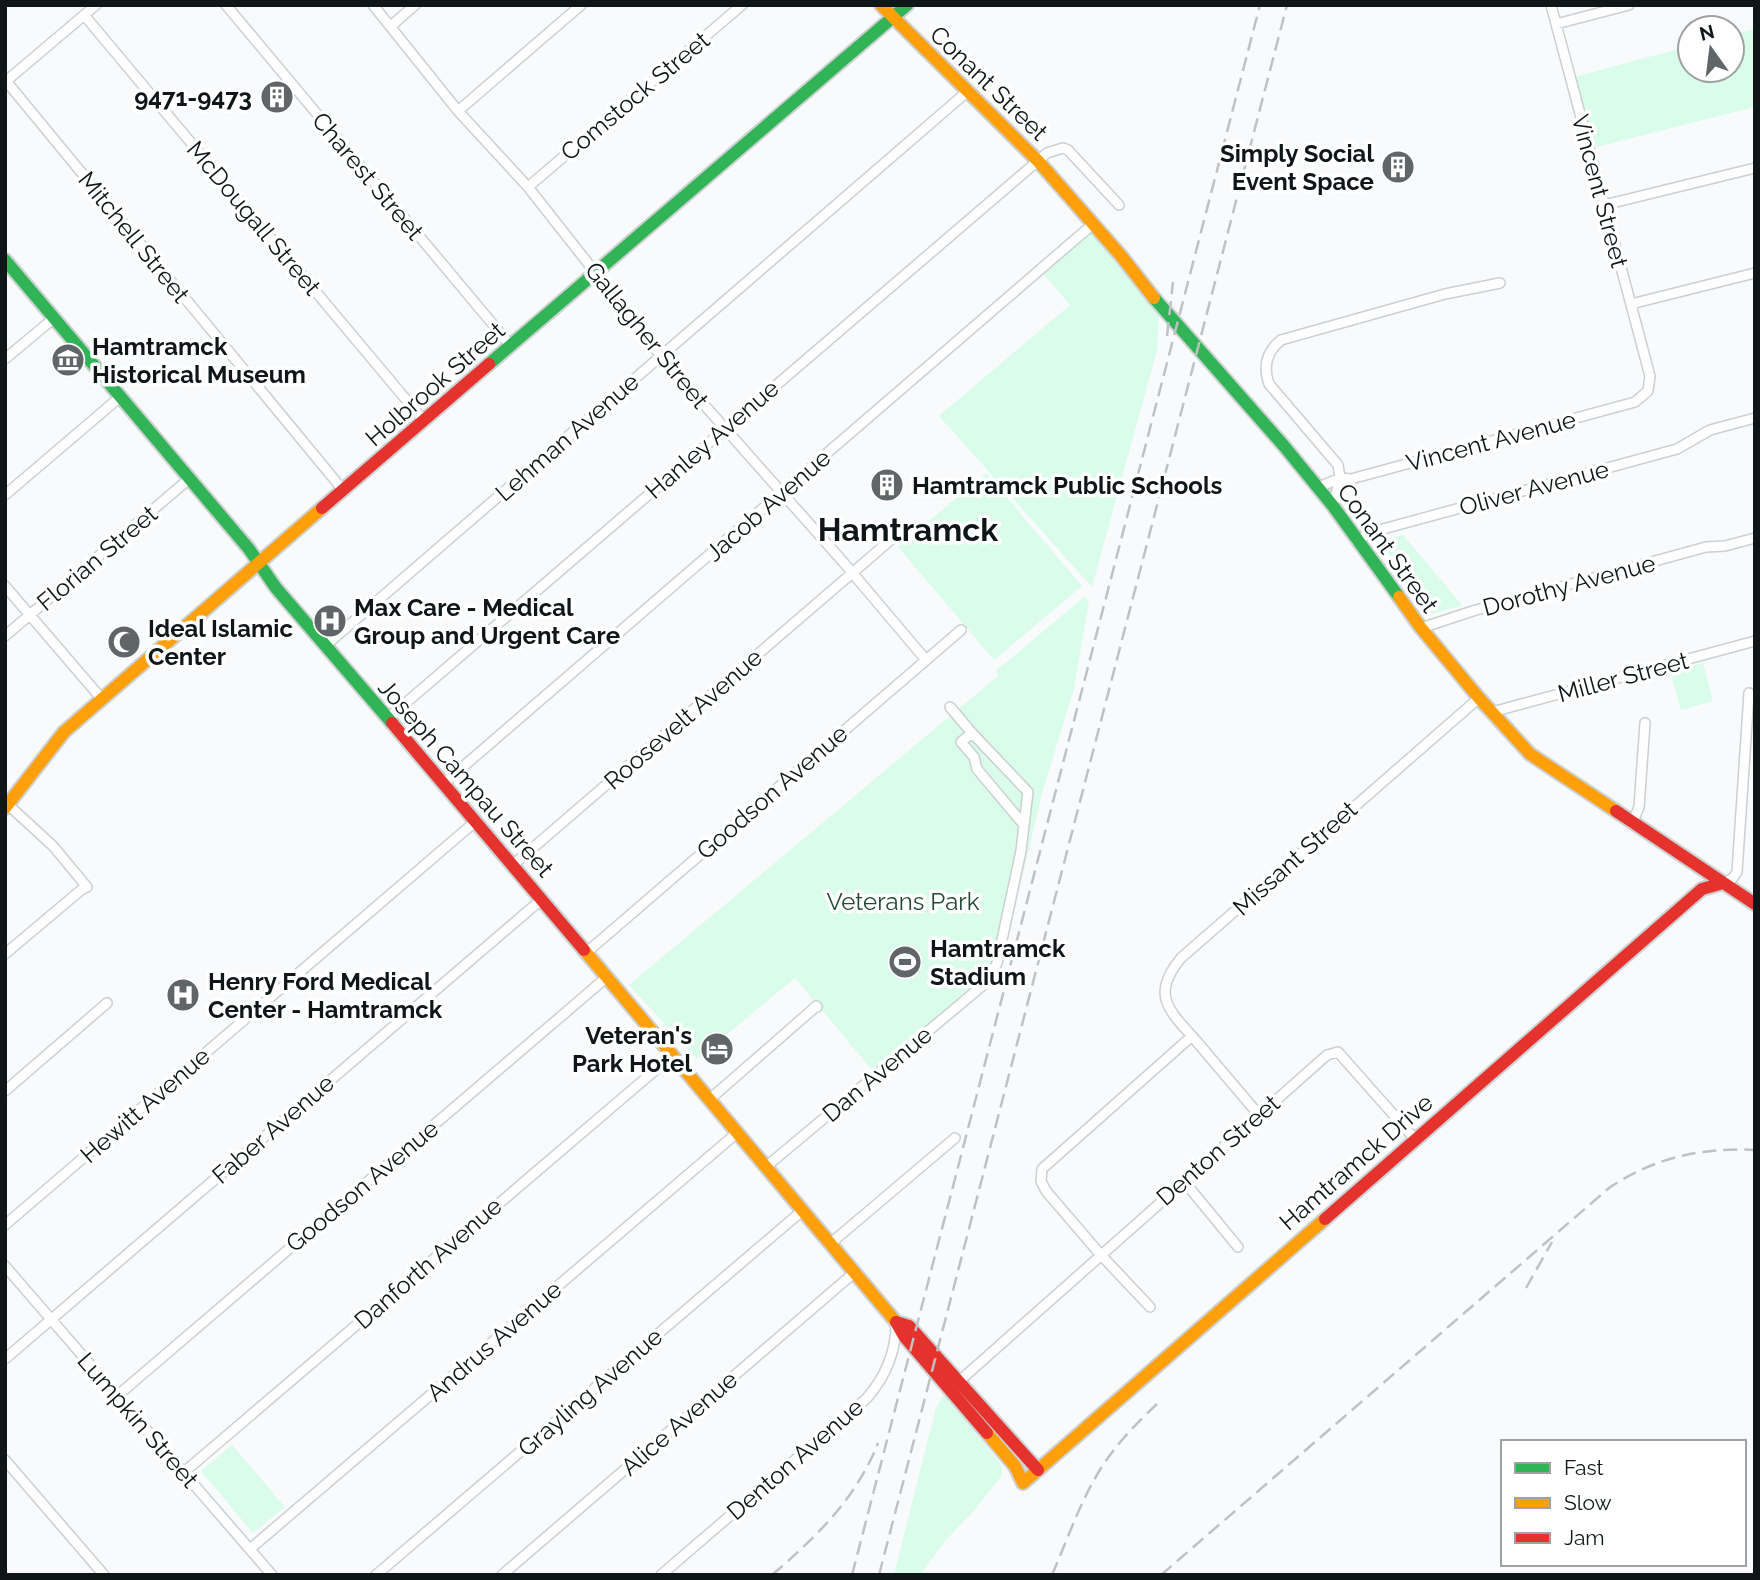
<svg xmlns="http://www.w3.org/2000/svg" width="1760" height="1580" font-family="Raleway,sans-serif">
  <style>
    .green { fill: #dafcea }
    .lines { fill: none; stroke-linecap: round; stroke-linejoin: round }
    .street-casing { stroke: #cbd0d2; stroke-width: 12 }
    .fast-casing { stroke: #cbd0d2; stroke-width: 16 }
    .slow-casing { stroke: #cbd0d2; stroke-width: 16 }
    .jam-casing { stroke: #cbd0d2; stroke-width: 16 }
    .street { stroke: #fefeff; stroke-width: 9 }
    .fast { stroke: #30b455; stroke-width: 12 }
    .slow { stroke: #ff9f0a; stroke-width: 12 }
    .jam { stroke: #e5322d; stroke-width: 12 }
    .rail { stroke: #c0c1c2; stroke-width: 2.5; stroke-dasharray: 14 7; stroke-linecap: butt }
    .labels { text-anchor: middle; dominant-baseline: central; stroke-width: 7; stroke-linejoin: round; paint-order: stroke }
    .street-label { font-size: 24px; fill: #0e1618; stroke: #fff }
    .poi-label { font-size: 24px; font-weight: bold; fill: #0e1618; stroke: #fff; text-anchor: start }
    .park-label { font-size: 24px; fill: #204a34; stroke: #fff }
    .district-label { font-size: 32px; font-weight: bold; fill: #0e1618; stroke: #fff }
  </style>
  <rect width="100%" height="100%" fill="#f8fafc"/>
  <path class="green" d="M1755 29V107L1596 147 1574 77 1690 46V70H1732V35Z
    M1093 224 1160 306 1157 350 1092 587 939 416 1070 305 1041 271Z
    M986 473 1082 586 994 660 898 547Z
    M1403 535 1462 605 1430 615 1383 545 1385 540Z
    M1084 597 1089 601 1074 689 1043 790 1002 962 872 1070 795 978 697 1059 629 985 999 675 996 671Z
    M1703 663 1713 701 1681 710 1670 672Z
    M945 1393 1002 1466V1475L977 1507 945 1541 920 1575H894L936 1408Z
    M232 1445 285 1507 253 1533 201 1471Z"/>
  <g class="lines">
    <defs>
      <path id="street" d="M226 5 511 346
        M373 5 458 111 528 187 661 356 844 563 926 660
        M84 15 424 421
        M1556 24 1629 5
        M391 26 415 5
        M6 81 343 490
        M5 82 96 5
        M458 111 581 5
        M528 187 742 5
        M1604 205 1755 168
        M1631 304 1755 273
        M5 359 54 318
        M1317 488 1340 478 1351 479 1635 402 1648 391 1650 376 1551 5
        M5 495 120 397
        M1333 506 1340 478 1338 465 1269 384C1263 367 1266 352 1281 340L1445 294 1500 283
        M1356 541 1372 532 1677 449 1710 430 1755 418
        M5 586 101 698
        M1421 628 1476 610 1706 547 1725 546 1755 538
        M5 636 189 479
        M325 646 968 91
        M950 707 972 733
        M1492 712 1755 641
        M387 719 1047 153 1063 148 1068 150 1119 205
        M443 784 1093 224
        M5 802 53 846 87 887 81 890 5 954
        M1632 824 1639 807 1645 723
        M513 865 901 531
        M1723 883 1732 879 1737 872 1749 693
        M587 952 961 630
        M1192 1036C1165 1007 1153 992 1181 958L1479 698
        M5 1091 107 1003
        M710 1099 812 1010 816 1006 817 1007H815
        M767 1166 988 981 997 963 1021 851 1024 825 977 769 974 757 961 742 972 733 1028 792 1024 825
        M1183 1180 1238 1247
        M5 1225 476 821
        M831 1243 955 1138
        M5 1266 272 1575
        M1150 1307 1100 1254 1046 1191 1041 1181 1042 1169 1192 1036 1259 1115
        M5 1359 542 899
        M956 1384 1327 1055 1338 1052 1415 1139
        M117 1396 607 977
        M5 1460 104 1575
        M183 1473 673 1055
        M250 1549 738 1132
        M376 1575 803 1210
        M502 1575 855 1272
        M661 1575 867 1398C885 1377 896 1351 896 1324"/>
      <path id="fast" d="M5 260 249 549 276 588 392 723
        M1154 298 1284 446 1333 506 1399 597
        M489 364 907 5"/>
      <path id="slow" d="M881 5 1038 161 1122 257 1154 298
        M1399 597 1421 628 1479 698 1530 754 1616 811
        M5 808 64 732 322 508
        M584 950 896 1322
        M987 1433 1015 1466 1023 1483 1325 1219"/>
      <path id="jam" d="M322 508 489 364
        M392 723 584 950
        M1616 811 1755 904
        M1325 1219 1702 889 1723 883
        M987 1433 904 1336 896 1322 909 1326 1038 1470"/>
    </defs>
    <use href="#street" class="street-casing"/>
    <use href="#fast" class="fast-casing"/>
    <use href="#slow" class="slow-casing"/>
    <use href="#jam" class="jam-casing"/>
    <use href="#street" class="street"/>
    <use href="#fast" class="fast"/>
    <use href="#slow" class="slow"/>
    <use href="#jam" class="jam"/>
    <path class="rail" d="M1167 336 1173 282
      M1526 1288 1552 1242
      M772 1575C816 1537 856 1499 878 1443
      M852 1575 1260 5
      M879 1575 1287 5
      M1052 1575C1068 1538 1081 1499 1103 1465 1118 1442 1138 1422 1158 1403
      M1161 1575 1609 1188C1653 1158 1702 1147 1755 1150"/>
  </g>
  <defs>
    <symbol id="building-disc" viewBox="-11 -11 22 22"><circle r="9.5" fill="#606668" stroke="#fff"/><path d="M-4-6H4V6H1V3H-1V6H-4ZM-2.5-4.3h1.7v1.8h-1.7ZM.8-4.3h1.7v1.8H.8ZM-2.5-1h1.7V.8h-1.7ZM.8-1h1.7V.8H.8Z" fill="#fff"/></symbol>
    <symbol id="museum-disc" viewBox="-11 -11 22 22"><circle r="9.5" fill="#606668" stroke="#fff"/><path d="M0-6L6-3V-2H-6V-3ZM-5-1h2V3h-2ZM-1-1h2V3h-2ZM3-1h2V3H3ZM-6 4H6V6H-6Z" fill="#fff"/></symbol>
    <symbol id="hospital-disc" viewBox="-11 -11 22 22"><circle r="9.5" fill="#606668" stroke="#fff"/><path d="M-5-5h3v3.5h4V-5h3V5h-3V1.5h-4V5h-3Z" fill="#fff"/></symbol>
    <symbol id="mosque-disc" viewBox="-11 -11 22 22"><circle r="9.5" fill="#606668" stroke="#fff"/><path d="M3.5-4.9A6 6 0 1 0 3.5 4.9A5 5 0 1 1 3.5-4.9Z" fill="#fff"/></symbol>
    <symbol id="stadium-disc" viewBox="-11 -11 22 22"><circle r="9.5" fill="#606668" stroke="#fff"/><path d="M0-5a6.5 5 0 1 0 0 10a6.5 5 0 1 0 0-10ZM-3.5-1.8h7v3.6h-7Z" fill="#fff"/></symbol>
    <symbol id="hotel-disc" viewBox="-11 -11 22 22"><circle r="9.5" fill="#606668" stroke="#fff"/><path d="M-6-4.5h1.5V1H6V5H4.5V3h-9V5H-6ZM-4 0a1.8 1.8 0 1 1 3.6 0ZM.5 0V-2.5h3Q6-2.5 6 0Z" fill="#fff"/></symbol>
  </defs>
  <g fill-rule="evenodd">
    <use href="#building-disc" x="258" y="78" width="38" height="38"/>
    <use href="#building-disc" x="1379" y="148" width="38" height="38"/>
    <use href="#museum-disc" x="49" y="341" width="38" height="38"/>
    <use href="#building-disc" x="868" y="466" width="38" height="38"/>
    <use href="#hospital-disc" x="311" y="602" width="38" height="38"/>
    <use href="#mosque-disc" x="105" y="623" width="38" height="38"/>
    <use href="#stadium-disc" x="886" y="943" width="38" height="38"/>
    <use href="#hospital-disc" x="164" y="976" width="38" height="38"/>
    <use href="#hotel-disc" x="698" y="1030" width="38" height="38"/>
  </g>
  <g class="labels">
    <g class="street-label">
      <text transform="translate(989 83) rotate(44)">Conant Street</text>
      <text transform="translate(635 96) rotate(-40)">Comstock Street</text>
      <text transform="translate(368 176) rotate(50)">Charest Street</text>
      <text transform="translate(1600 191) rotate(75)">Vincent Street</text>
      <text transform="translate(254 218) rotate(50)">McDougall Street</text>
      <text transform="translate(134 237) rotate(51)">Mitchell Street</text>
      <text transform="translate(647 335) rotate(51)">Gallagher Street</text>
      <text transform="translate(435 384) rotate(-41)">Holbrook Street</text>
      <text transform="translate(567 437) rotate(-41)">Lehman Avenue</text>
      <text transform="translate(712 439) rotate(-41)">Hanley Avenue</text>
      <text transform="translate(1491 441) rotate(-15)">Vincent Avenue</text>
      <text transform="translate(1534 488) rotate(-15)">Oliver Avenue</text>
      <text transform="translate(768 505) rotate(-41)">Jacob Avenue</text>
      <text transform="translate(1388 548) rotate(54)">Conant Street</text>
      <text transform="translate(97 558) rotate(-40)">Florian Street</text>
      <text transform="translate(1569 585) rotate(-15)">Dorothy Avenue</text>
      <text transform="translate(1623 677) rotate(-15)">Miller Street</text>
      <text transform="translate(683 719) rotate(-41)">Roosevelt Avenue</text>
      <text transform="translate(466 778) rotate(49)">Joseph Campau Street</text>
      <text transform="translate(772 792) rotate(-41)">Goodson Avenue</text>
      <text transform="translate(1295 858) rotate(-42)">Missant Street</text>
      <text transform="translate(877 1074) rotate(-40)">Dan Avenue</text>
      <text transform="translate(145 1105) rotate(-41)">Hewitt Avenue</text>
      <text transform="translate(273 1129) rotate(-41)">Faber Avenue</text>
      <text transform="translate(1218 1150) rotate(-41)">Denton Street</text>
      <text transform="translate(1356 1162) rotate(-41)">Hamtramck Drive</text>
      <text transform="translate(362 1186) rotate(-40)">Goodson Avenue</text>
      <text transform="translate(428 1263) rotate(-41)">Danforth Avenue</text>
      <text transform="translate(494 1341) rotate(-41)">Andrus Avenue</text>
      <text transform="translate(590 1392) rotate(-41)">Grayling Avenue</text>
      <text transform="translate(138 1420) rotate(49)">Lumpkin Street</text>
      <text transform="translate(679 1423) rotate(-41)">Alice Avenue</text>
      <text transform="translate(795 1459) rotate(-41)">Denton Avenue</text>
    </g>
    <g class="poi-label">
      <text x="252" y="97" text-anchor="end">9471-9473</text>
      <text x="1374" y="153" text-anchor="end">Simply Social<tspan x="1374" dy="28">Event Space</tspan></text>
      <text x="92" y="346">Hamtramck<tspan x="92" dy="28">Historical Museum</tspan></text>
      <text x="912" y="485">Hamtramck Public Schools</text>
      <text x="354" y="607">Max Care - Medical<tspan x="354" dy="28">Group and Urgent Care</tspan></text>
      <text x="148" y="628">Ideal Islamic<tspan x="148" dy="28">Center</tspan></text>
      <text x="930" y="948">Hamtramck<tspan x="930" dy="28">Stadium</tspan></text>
      <text x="208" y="981">Henry Ford Medical<tspan x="208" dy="28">Center - Hamtramck</tspan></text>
      <text x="692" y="1035" text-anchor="end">Veteran's<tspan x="692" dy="28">Park Hotel</tspan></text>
    </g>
    <g class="park-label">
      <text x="903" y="901">Veterans Park</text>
    </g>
    <g class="district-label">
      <text x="908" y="529">Hamtramck</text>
    </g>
  </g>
  <rect width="1760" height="1580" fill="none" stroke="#0e1618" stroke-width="14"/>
  <rect x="1501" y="1440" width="245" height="126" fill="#ffffff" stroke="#9fa2a3" stroke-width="2"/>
  <rect x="1515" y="1463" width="35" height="10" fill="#30b455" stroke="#9fa2a3" stroke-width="2"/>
  <text x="1564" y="1475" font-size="21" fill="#0e1618">Fast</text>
  <rect x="1515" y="1498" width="35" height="10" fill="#ff9f0a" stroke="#9fa2a3" stroke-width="2"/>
  <text x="1564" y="1510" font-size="21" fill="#0e1618">Slow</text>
  <rect x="1515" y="1533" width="35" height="10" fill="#e5322d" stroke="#9fa2a3" stroke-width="2"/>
  <text x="1564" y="1545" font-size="21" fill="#0e1618">Jam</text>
  <g transform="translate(1711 49) rotate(346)"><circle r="33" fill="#ffffff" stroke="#9fa2a3" stroke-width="2"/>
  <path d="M0-5L12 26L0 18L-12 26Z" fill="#606668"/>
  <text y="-10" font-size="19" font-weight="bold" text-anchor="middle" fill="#0e1618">N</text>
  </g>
</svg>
